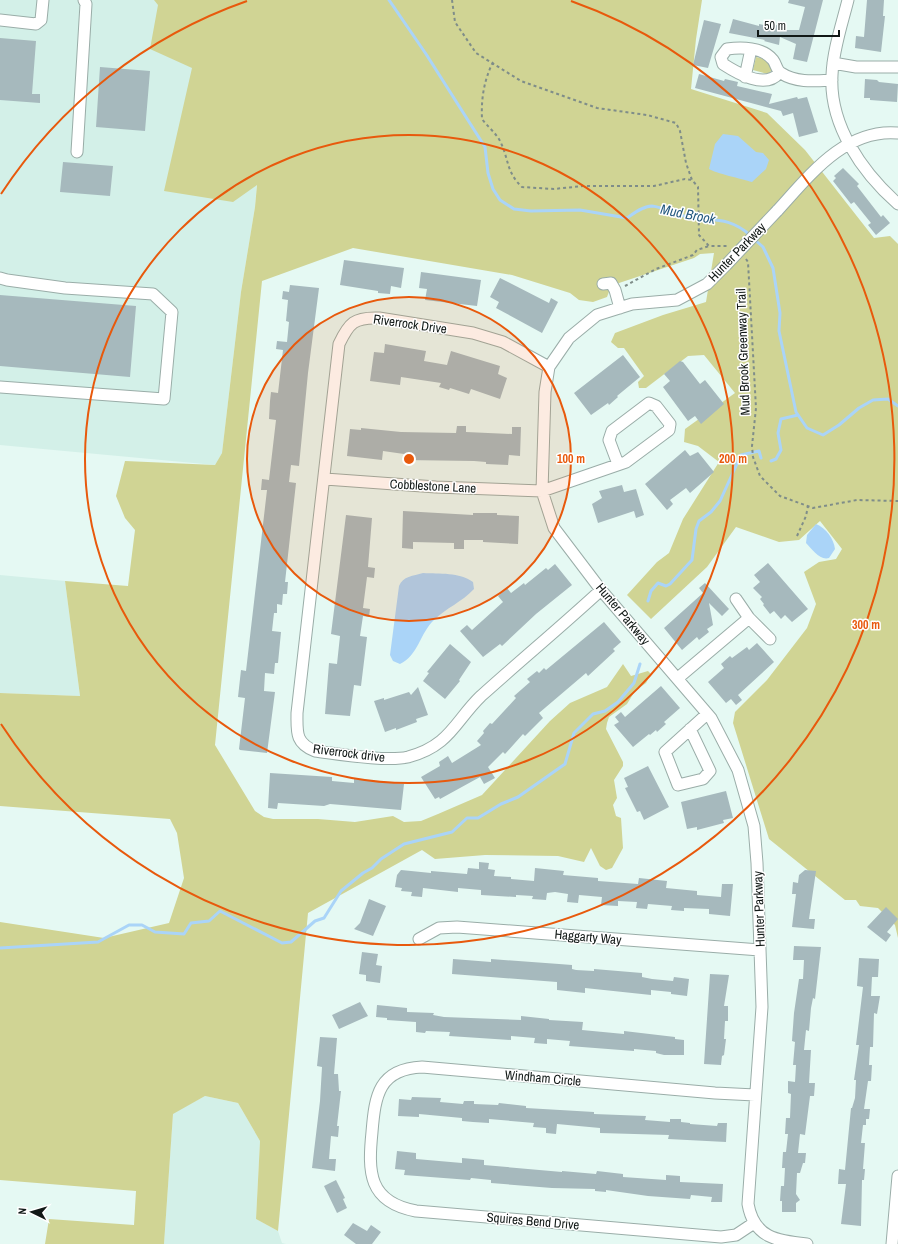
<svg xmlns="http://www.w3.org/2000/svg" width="898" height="1244" font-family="'Archivo Narrow',sans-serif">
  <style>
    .built { fill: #d3f0e8 }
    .green { fill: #d0d494 }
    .water { fill: #aad4f8 }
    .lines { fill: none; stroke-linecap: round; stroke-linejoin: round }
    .stream { stroke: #aad4f8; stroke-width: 3 }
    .building { fill: #a6b9bd }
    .minor-casing { stroke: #9aada8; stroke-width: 13 }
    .path { stroke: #7f8d89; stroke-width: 2; stroke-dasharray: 3 3; stroke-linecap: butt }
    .minor { stroke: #fff; stroke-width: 11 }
    .minor-bridge-casing { stroke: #9aada8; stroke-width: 13; stroke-linecap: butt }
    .minor-bridge { stroke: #fff; stroke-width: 11 }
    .ring { fill: none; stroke: #e8590c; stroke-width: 2 }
    .labels { text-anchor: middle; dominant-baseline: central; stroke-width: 3; stroke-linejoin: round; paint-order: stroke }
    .street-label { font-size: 13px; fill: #111816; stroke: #fff }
    .water-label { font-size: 14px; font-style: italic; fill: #23587f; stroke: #fff }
    .centre { fill: #e8590c; stroke: #fff; stroke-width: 2 }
    .ring-label { font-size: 12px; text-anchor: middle; font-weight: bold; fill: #e8590c; stroke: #fff; stroke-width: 3; stroke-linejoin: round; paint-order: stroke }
  </style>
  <rect width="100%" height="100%" fill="#e5f9f3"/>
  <path class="built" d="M0 0H272L255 207 241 292 222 453 215 465 0 445Z
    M0 575 65 581 80 696 0 693Z
    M205 1096 238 1103 260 1141 256 1219 278 1231 282 1243 286 1244H164L173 1113Z"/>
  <path class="green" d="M154 0H702L696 39 691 89 767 113 805 150 874 238 890 236 898 244V938L895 925 878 908 860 906 856 900H845L769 839 733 723 735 712 767 680 807 628 816 604 804 572 819 562 836 559 842 549 820 521 799 540 779 542 736 527 707 567 651 619 627 595 657 562 669 553 683 519 719 462 698 446 684 442 685 429 735 393 704 355 688 356 646 388H639L638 382 644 376 624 348H618L611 342 615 333 663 315 706 302 714 253 700 254 694 258 619 283 610 289 607 297 593 302 579 300 570 293 512 275 353 248 262 281 215 745 255 811 264 817 273 819H318L355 822 393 816 404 822 421 821 438 814 482 795 550 721 570 703 607 687 623 664 631 676 648 671 651 674 646 683 635 691 627 704 609 717 607 723 606 729 623 762V766L614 780 617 798 613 805 616 816 621 818 623 848 612 868 606 870 600 866 591 848 584 862 558 856 485 855 435 859 422 850 308 913 278 1231 256 1219 260 1141 238 1103 205 1096 173 1114 164 1244H45L49 1219 134 1225 136 1191 0 1180V922L104 938 169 923 184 878 177 833 170 819 0 806V693L80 696 65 581 128 586 135 530 125 518 116 496 125 461 215 465 222 453 241 292 255 207 257 185 233 202 164 191 192 68 150 49 158 5Z
    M756 57 769 60 773 69 768 74 753 70Z"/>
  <path class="water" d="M723 134 738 136 756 152 763 153 769 160 766 169 752 182C742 179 715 173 709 169L715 144Z
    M816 524C826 528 834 539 835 549L829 558C820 561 812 549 806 543L807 535Z
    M423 573C440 574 459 572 473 582L474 589C462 602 446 608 434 620 420 633 418 656 400 664L393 661 390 655 399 586C403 576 413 576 423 573Z"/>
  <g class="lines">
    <path class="stream" d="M389 0 426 54 485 147 488 173 493 189 500 200 514 209 531 211 580 210 627 218C634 213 643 206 652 206 662 207 674 213 684 216 711 222 727 215 750 235
      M754 239 763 247 773 268 780 313 779 331 796 412 807 428 823 435 839 425 859 408 873 400 888 399 898 406
      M771 461 776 459 781 450 778 433 781 419 798 415
      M648 601 651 591 658 583 666 586 670 584 692 560 696 529 699 521 711 512 720 501 741 455 759 451 761 458
      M0 948 98 942 129 925H142L155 932 184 934 191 923 209 921 220 911 282 943 291 942 315 921 324 918 341 891 363 873 372 868 381 859 404 844 452 832 467 818H478L501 804 518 797 565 764 574 733 593 714 605 711 618 702 634 683 640 664"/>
  </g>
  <path class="building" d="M789 0H823L807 62 793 59 796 44 780 37 779 45 764 41 765 40 729 33 733 19 759 26V24L768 26 769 23 783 27 782 30H799L805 7 788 3Z
    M867 0H884L883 16H885L881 52 855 48 856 36 864 37Z
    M704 20 721 24 708 68 693 65Z
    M0 38 36 41 32 94H40V103L0 100Z
    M100 67 150 71 145 131 96 127Z
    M699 74 724 81 725 79 738 82 737 86 772 94 769 104 797 97 798 99 807 97 818 132 799 137 793 113 783 116 781 111 695 88Z
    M865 79 877 80 879 82 898 84 897 102 870 100V98H864Z
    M63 162 113 166 110 196 60 192Z
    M843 168 859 184 857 186 881 217 883 215 890 223 876 235 868 225 871 223 854 202 851 204 833 181 836 178 834 176Z
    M344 260 404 268 401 288 391 286 390 294 378 293V291L340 285Z
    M421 272 481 280 477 306 425 300 427 289 419 288Z
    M500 278 549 303 551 298 558 302 542 333 496 308 499 302 490 297Z
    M290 285 319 288 308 373 299 466 291 465 289 482 296 483 285 582H288L287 594H283L282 605 277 604V613H274L272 631 281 632 278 663H275L274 674 265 673 264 691 275 692 267 753 240 750 239 749 245 698 238 697 241 670 246 671 267 490H261L262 479 269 480 276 420 269 419 270 401 271 392 278 393 283 350 276 349 277 341 287 342 289 322 286 321 288 300 282 299 283 291 289 292Z
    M0 295 136 306 130 377 0 366Z
    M385 344 426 351 424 361 447 365 451 351 500 366 498 374 507 378 500 399 471 389 469 394 450 388 449 390 439 387 441 383 401 377 400 385 370 381 374 352 384 353Z
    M623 355 640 377 617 396 618 397 609 405 608 403 591 415 574 393Z
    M680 361 683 362 700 384 705 380 724 404 701 424 695 416 688 421 663 387 670 381 664 374Z
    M457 426H466V432L512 434V427H521L520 456 509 455 508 465 486 464V462L474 461 404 460V454L383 451 382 460 347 456 350 429 361 430V428L401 432 456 433Z
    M685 450 690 456 698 452 714 472 690 493 686 488 670 500 673 504 667 510 645 484Z
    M622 485 624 492 636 489 644 515 636 518 634 511 598 523 592 504 602 498 599 491Z
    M403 511 473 515V513H497V515L519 516 518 544 483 542V540H464V549H454V543L413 542V549L402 548Z
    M346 515 372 518 368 567 375 568 374 578 367 577 363 608 370 609 369 617 363 616 360 636 367 637 361 686 354 685 350 716 325 714 329 663 337 664 340 636 331 634Z
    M768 563 808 609 792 622 785 615 781 619 774 611 770 614 763 605 764 604 760 599 762 597 753 588 760 582 754 575Z
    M555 564 572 585 536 614 502 646 500 644 483 657 460 631 467 625 472 630 503 602 498 596 507 588 511 593 524 583 525 585 546 568 548 570Z
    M705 583 729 609 722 616 709 603 713 625 707 629 709 632 699 640 697 637 682 650 664 628 703 593 699 588Z
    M604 622 621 642 613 649 615 651 588 676 586 673 539 713 543 718 525 736 523 734 505 754 503 752 488 767 495 778 484 784 480 777 440 799 439 797 435 799 421 777 440 766 439 762 448 756 452 763 481 745 477 741 484 733 483 731 490 723 492 724 516 698 514 696 530 682 527 679 537 671 539 673 544 668 546 670Z
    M757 643 774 662 738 695 742 700 736 705 731 699 726 703 708 682 724 668 721 664 730 656 732 658 747 647 749 650Z
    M450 644 471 662 459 680 460 681 445 699 423 681 429 673 427 672Z
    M661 686 680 708 664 722 666 724 657 732 656 730 650 735 649 734 633 747 614 725 619 722 615 717 621 712 625 717Z
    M418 687 428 715 416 719 417 722 396 730V728L385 732 374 701 384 698V700L409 692 411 695Z
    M648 766 669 807 644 820 640 811 637 812 625 788 628 787 624 778Z
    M270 773 332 777V781L354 783V779L404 784 401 810 330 804 324 806 278 803 277 809 268 808Z
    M726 791 733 818 723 820 724 823 697 830V827L687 829 681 802Z
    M479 862 489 863 488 869 495 870 494 876 511 877V879L534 881 535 868 564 871 563 875 598 878V881L638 884 639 878 667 881 666 888 697 891V895L721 897 722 884H733L730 916 709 914V909L684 908V911L671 910 672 906 648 904 647 909 636 908 637 902 618 901V906L601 905 602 897 579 895 578 903 567 902 568 894 555 892 547 893 546 900 532 899 533 896 516 895V897L481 895V890L458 888V892L423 888 422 897 411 896 412 892 401 891 402 888 395 887 397 875 401 870 431 873V871L467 874 468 868 479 869Z
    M805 870 816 871 809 919H815L814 929 792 927 796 894H792L793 882 798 883 799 875Z
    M369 899 386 906 373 936 354 929 360 923Z
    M886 907 898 919 887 932 891 935 886 942 867 927Z
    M794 946 821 947 815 999 813 998 811 1008 809 1031 806 1030 804 1050H811L809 1083H815L814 1096H810L805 1135 800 1134 798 1153H806L805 1163H803L800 1173H797L796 1194 800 1200 796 1203V1212H782V1201H780L781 1186H784L785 1168H782L783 1152H786L788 1134H785L786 1118H790L791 1094 788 1093V1081L795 1082 796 1065H793L795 1042 792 1041 794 1013 799 979H803L804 960H793Z
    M362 952 378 954 376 965 382 966 380 983 366 981V975L359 974Z
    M859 958 879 959 878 977H872L871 996H880L877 1014 874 1013 873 1047H870L869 1065H872L871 1081H868L864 1109H870L869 1119H866V1125H863L861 1143H865L863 1169H865L864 1180H862L861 1226 841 1224 846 1184H838L839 1169 845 1170 851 1108H852L855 1098 856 1080H854L859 1045H856L863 987 857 986Z
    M453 959 491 962V959L559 964 572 965V969L576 970 594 971V969L642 973V977L652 979 673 981 674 977 689 979 687 996 671 994V992L651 990V995L585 988V993L557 990V982L452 974Z
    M710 974 729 975 724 1006H728V1021H725L724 1039H726L724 1055 722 1056 721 1065 704 1064Z
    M360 1002 368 1016 339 1029 332 1015Z
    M377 1005 407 1008V1012L434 1013 433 1015 444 1017 521 1020V1016L549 1019V1020L583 1022 582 1030 624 1034V1031L675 1037V1039L684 1040V1055H664L656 1053V1051L634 1049V1051L569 1046 570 1041 547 1039V1044L534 1043 535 1038 511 1036V1040L449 1036 450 1032 426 1031 425 1033 416 1032V1022L387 1020V1018L376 1017Z
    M320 1037 337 1038 334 1074H338L339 1091H341L337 1126H339L338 1137 331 1136 329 1159H336L335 1171 312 1168 320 1101 322 1067 317 1066Z
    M412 1097 441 1098 440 1102 463 1104 464 1101H474V1104L498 1105 499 1103 526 1106V1108L594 1112V1114L646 1116 645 1120 670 1122V1119H681V1122L690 1123V1124L717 1126 718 1123H727L726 1142 668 1139 669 1135 600 1133V1128L557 1124 556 1134 546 1133V1128L533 1127 534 1123 489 1119V1123L473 1122 462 1121V1118L419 1114V1117L398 1116 399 1099 411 1100Z
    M397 1151 416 1153V1159L462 1163V1158L484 1160V1165L562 1172V1171L596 1174 597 1171 623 1174V1177L666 1180V1175L680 1176V1182L723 1184 722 1202H711L712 1197 691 1195 690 1199 648 1196 606 1190V1192L595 1191V1189L552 1188 491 1183V1180L471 1178 470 1180 404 1175 405 1170 395 1169Z
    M336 1180 345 1198 343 1199 347 1208 337 1213 324 1186Z
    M353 1223 367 1231 371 1225 381 1232 372 1244H356L344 1235Z"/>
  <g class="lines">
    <defs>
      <path id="minor" d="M848 0C842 24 833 50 832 75 829 125 862 172 898 204
        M0 20 36 24 41 20 43 0
        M833 63 856 67H898
        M779 73C765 90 737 73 723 64L721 57 727 49C741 47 763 47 773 60 776 64 777 71 781 73 796 83 815 81 832 80
        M745 77 751 49
        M77 152 86 4 84 0
        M777 211C809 176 845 128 898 133
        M726 265 707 284 677 300 632 304 597 315 569 338 549 367 545 392 542 491 554 528 601 590 711 718 738 770 754 826 757 863 762 1007 748 1204C754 1238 777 1241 807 1244
        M0 278 7 280 65 288 153 294 172 312 164 399 0 387
        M603 284 611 283 615 290 620 308
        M549 367 503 342 473 333 379 318C354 317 349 323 339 344L297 713C297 732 295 743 315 751 339 754 387 762 408 757 450 746 455 721 481 696 521 660 562 626 601 590
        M325 479 436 487 542 491 626 462 669 430 670 424 656 406 649 403 612 431 609 440 618 464
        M749 618 770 639
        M678 678 749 618 736 599
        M690 729 710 771 703 779 678 785 665 752 707 714
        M419 939 439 928 457 927 760 950
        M754 1223 736 1235 721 1237 416 1211C368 1202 368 1172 372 1132 375 1095 379 1069 422 1067L715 1093 755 1095
        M892 1244 898 1176"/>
    </defs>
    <use href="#minor" class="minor-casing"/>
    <path class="path" d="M452 0 455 22 476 53 521 81 597 108 647 115 676 123 680 131 686 163 692 180 698 187 699 235 709 246H728
      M493 62C484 80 481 99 482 119 487 126 496 133 500 141 509 159 506 172 522 187L554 189 583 186H654L685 179 692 180
      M746 259 748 262 756 408 752 446 753 457 760 476 780 496 813 508 857 500 898 501
      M625 286 656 269 693 255 697 250 709 246
      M797 536 806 516 808 506"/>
    <use href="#minor" class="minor"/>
    <defs>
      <path id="minor-bridge" d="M726 265 777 211"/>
    </defs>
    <use href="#minor-bridge" class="minor-bridge-casing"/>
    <use href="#minor-bridge" class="minor-bridge"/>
  </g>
  <circle cx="409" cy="459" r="162" fill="#e8590c" fill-opacity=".12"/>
  <g class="ring">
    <circle cx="409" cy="459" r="162"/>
    <circle cx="409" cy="459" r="324"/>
    <path d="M1 194A486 486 0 0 1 247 1M571 1A486 486 0 1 1 1 724"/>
  </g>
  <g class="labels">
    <g class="street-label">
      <text transform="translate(737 252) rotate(-46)">Hunter Parkway</text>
      <text transform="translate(410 324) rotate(8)">Riverrock Drive</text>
      <text transform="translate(743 352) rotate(-92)">Mud Brook Greenway Trail</text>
      <text transform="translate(433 486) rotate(3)">Cobblestone Lane</text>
      <text transform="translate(623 614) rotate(50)">Hunter Parkway</text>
      <text transform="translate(349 753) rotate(7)">Riverrock drive</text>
      <text transform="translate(759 909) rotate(-92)">Hunter Parkway</text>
      <text transform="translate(588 937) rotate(5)">Haggarty Way</text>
      <text transform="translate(543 1078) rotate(5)">Windham Circle</text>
      <text transform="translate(533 1221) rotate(5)">Squires Bend Drive</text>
    </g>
    <g class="water-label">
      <text transform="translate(688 214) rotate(11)">Mud Brook</text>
    </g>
  </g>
  <circle cx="409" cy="459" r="6" class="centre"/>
  <g class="ring-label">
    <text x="571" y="463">100 m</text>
    <text x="733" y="463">200 m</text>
    <text x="866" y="629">300 m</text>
  </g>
  <g transform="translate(32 1212) rotate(275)" stroke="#ffffff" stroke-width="3" paint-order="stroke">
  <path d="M0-3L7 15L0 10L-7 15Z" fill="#111816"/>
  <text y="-6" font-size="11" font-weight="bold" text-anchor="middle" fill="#111816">N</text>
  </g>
  <path d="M758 30v6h81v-6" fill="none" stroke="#111816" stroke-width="2"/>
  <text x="764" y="30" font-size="12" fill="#111816" stroke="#ffffff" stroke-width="3" paint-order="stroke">50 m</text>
</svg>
